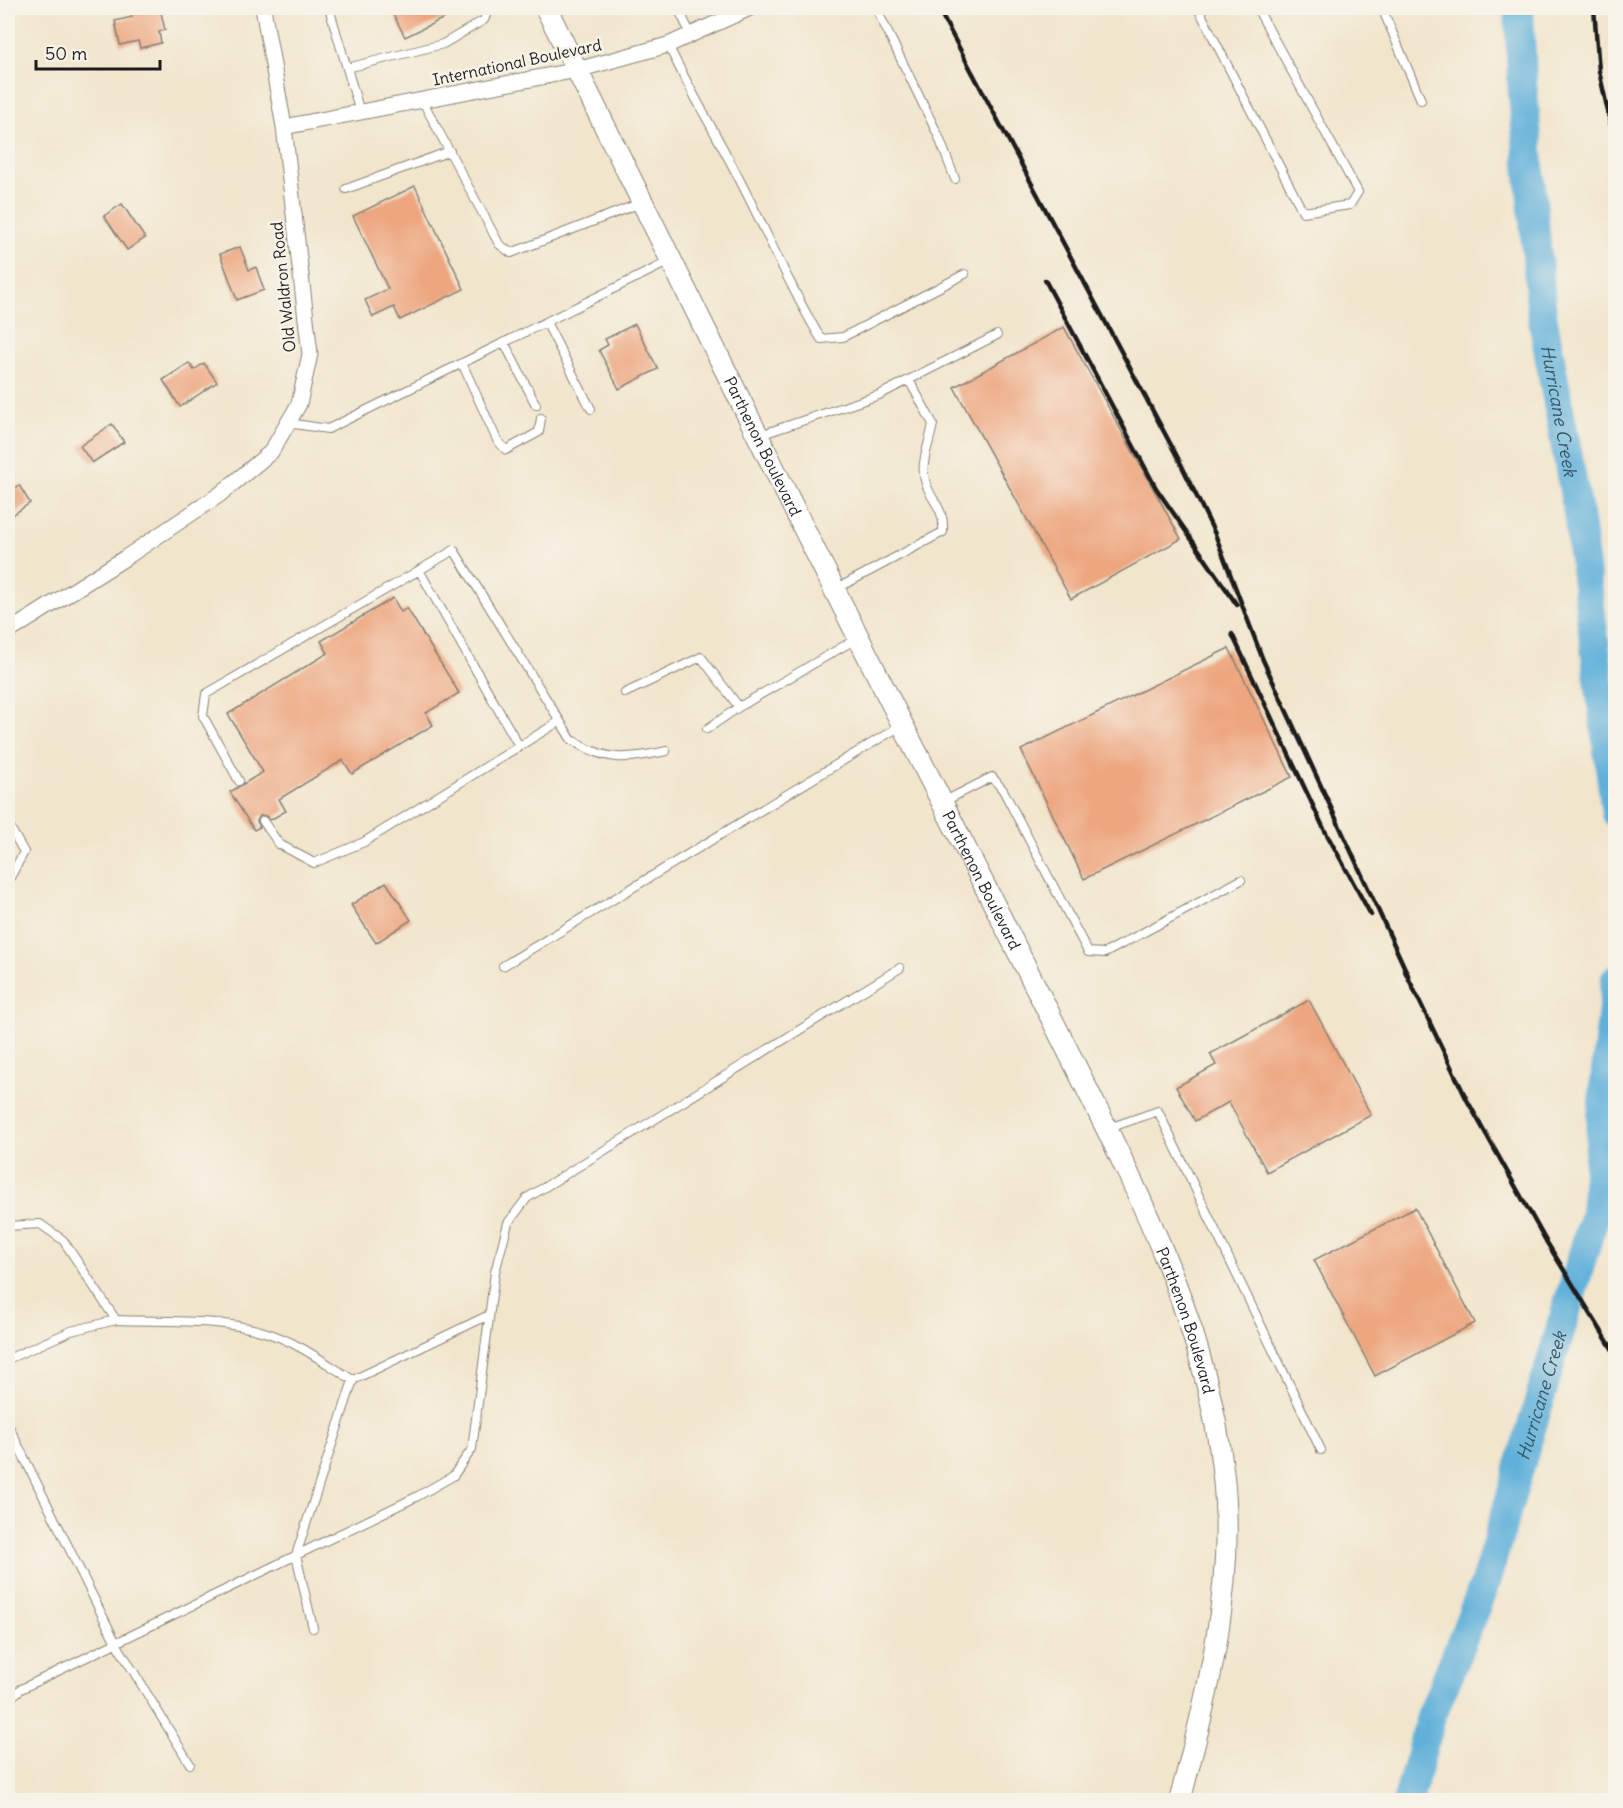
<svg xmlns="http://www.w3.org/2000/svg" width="1623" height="1808" font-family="Delius,sans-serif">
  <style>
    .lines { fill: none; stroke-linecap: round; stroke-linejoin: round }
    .stream { stroke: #60b0da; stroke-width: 5 }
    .river { stroke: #60b0da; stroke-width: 30 }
    .building { fill: #eda67f }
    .service-casing { stroke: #868074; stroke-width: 10 }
    .minor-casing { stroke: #868074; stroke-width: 17 }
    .secondary-casing { stroke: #868074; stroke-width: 23 }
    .service { stroke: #fff; stroke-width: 8 }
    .minor { stroke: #fff; stroke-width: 15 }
    .secondary { stroke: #fff; stroke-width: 21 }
    .rail { stroke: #1c1c1c; stroke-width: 4.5 }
    .labels { text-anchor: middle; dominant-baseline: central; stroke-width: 5; stroke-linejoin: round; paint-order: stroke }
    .street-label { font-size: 16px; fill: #1c1c1c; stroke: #f7f3e8 }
    .water-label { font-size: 18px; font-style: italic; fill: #375768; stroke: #f7f3e8 }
  </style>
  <rect width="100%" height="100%" fill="#f7f3e8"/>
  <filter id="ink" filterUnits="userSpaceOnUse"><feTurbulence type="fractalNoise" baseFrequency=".0167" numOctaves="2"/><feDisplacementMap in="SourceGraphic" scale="12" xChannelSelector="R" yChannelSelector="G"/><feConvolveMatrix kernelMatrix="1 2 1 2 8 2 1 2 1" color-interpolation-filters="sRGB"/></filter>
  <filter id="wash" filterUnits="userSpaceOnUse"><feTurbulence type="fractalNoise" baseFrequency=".008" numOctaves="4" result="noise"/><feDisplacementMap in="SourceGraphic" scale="24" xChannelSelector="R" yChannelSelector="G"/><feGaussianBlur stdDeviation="1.35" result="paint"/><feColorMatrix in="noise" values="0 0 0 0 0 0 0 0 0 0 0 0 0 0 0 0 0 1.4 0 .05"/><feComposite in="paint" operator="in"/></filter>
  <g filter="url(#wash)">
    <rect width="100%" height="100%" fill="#f1e5cc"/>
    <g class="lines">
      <path class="stream" d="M1595 1214 1616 1216"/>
      <g class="river">
        <path id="s1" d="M1519 8 1522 82 1542 315 1578 513 1616 813"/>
        <path id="s2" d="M1408 1800 1431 1717 1485 1583 1595 1214 1604 1090 1616 979"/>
      </g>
    </g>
    <g id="blocks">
      <path class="building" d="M130 8H160L165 30 159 32 161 43 140 48 138 41 120 45 115 21 132 17Z
        M390 8H465L405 37Z
        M415 186 464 289 400 320 394 307 373 317 365 300 388 289 353 216Z
        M122 204 145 238 127 250 104 216Z
        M240 247 249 270 256 267 264 290 237 300 220 254Z
        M635 324 658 369 619 389 599 350 608 345 605 339Z
        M1064 327 1181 539 1071 599 954 387Z
        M189 363 194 370 204 363 217 382 180 407 163 380Z
        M112 424 124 442 92 463 80 446Z
        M19 485 30 503 8 518V492Z
        M393 598 401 612 407 608 459 693 426 713 433 725 352 774 343 760 279 799 286 811 270 820 266 816H260L257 821 260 827 254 830 230 792 263 772 228 714 328 653 321 641Z
        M1229 648 1292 777 1084 879 1021 750Z
        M386 882 411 920 376 943 351 905Z
        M1309 1000 1371 1115 1267 1172 1229 1102 1195 1121 1176 1087 1216 1065 1210 1054Z
        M1415 1208 1475 1323 1375 1376 1314 1260Z"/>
    </g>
  </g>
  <g filter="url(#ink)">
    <use href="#blocks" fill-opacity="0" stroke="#868074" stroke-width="1.5"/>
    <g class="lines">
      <defs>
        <path id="service" d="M329 8 360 112
          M678 8 691 35
          M876 8 938 135 955 179
          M1198 8 1303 212 1350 205 1358 192 1257 8
          M1382 8 1421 100
          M668 45C689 88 713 129 735 171 765 227 788 285 821 339L843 337 965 274
          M347 68 443 44 484 20 489 8
          M422 100 499 244 511 253 641 203
          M346 189 450 151
          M546 322 591 409
          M504 342 536 405
          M462 363 497 440 506 450 539 432 541 418
          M288 423 328 429 670 261
          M760 435 879 395 997 335
          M419 570 519 746
          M836 589 943 532C945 506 930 502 925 480 920 463 930 442 933 424L909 380
          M625 693 701 657 739 707 856 639
          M707 729 739 707
          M239 781 203 716 206 694 454 550 571 739C608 763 626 759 666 751
          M943 802 992 777 1003 790 1088 952 1105 953 1241 880
          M263 821 279 844 314 863 364 842 560 721
          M8 824 24 852 8 881
          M503 966 902 725
          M1109 1128 1158 1111 1321 1450
          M8 1226 40 1224 63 1240 116 1320C164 1322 218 1318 264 1332 296 1341 325 1363 353 1380
          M8 1359 71 1331 116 1320
          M8 1425 116 1643 190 1764
          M313 1628 296 1555 353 1380 489 1315
          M8 1700 21 1689 416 1497 453 1476 472 1449 495 1272 508 1223 527 1198 900 968"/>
        <path id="minor" d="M284 127 577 70 668 45 750 8
          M8 632 125 558 219 495 271 452 299 404 310 354 284 127 263 8"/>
        <g id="secondary">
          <path id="s3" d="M546 8C679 274 808 542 944 806 990 896 1036 987 1081 1077 1144 1203 1207 1330 1223 1472 1236 1584 1208 1693 1180 1800"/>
        </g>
      </defs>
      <use href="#service" class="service-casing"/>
      <use href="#minor" class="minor-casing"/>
      <use href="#secondary" class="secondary-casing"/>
      <use href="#service" class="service"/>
      <use href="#minor" class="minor"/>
      <use href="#secondary" class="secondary"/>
      <path class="rail" d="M1594 8 1599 71 1616 148
        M939 10 1179 460 1215 534 1263 660 1408 975
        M1045 280 1156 488 1237 605
        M1232 634 1324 829 1371 915
        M1404 969 1467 1100 1546 1241 1616 1355
        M1600 1800 1616 1796"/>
    </g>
  </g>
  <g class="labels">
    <g class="street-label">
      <text transform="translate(517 62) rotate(-12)">International Boulevard</text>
      <text transform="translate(283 287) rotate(-96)">Old Waldron Road</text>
      <text stroke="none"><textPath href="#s3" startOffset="489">Parthenon Boulevard</textPath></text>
      <text stroke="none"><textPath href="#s3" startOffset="975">Parthenon Boulevard</textPath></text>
      <text stroke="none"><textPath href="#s3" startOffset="1461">Parthenon Boulevard</textPath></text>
    </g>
    <g class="water-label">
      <text stroke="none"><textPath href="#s1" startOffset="405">Hurricane Creek</textPath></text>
      <text stroke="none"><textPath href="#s2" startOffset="426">Hurricane Creek</textPath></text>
    </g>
  </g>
  <rect width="1623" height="1808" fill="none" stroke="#f7f3e8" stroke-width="30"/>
  <path d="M36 60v9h124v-9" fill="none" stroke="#1c1c1c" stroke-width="3"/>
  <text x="45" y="60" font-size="18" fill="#1c1c1c" stroke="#f7f3e8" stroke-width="4.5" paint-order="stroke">50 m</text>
</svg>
